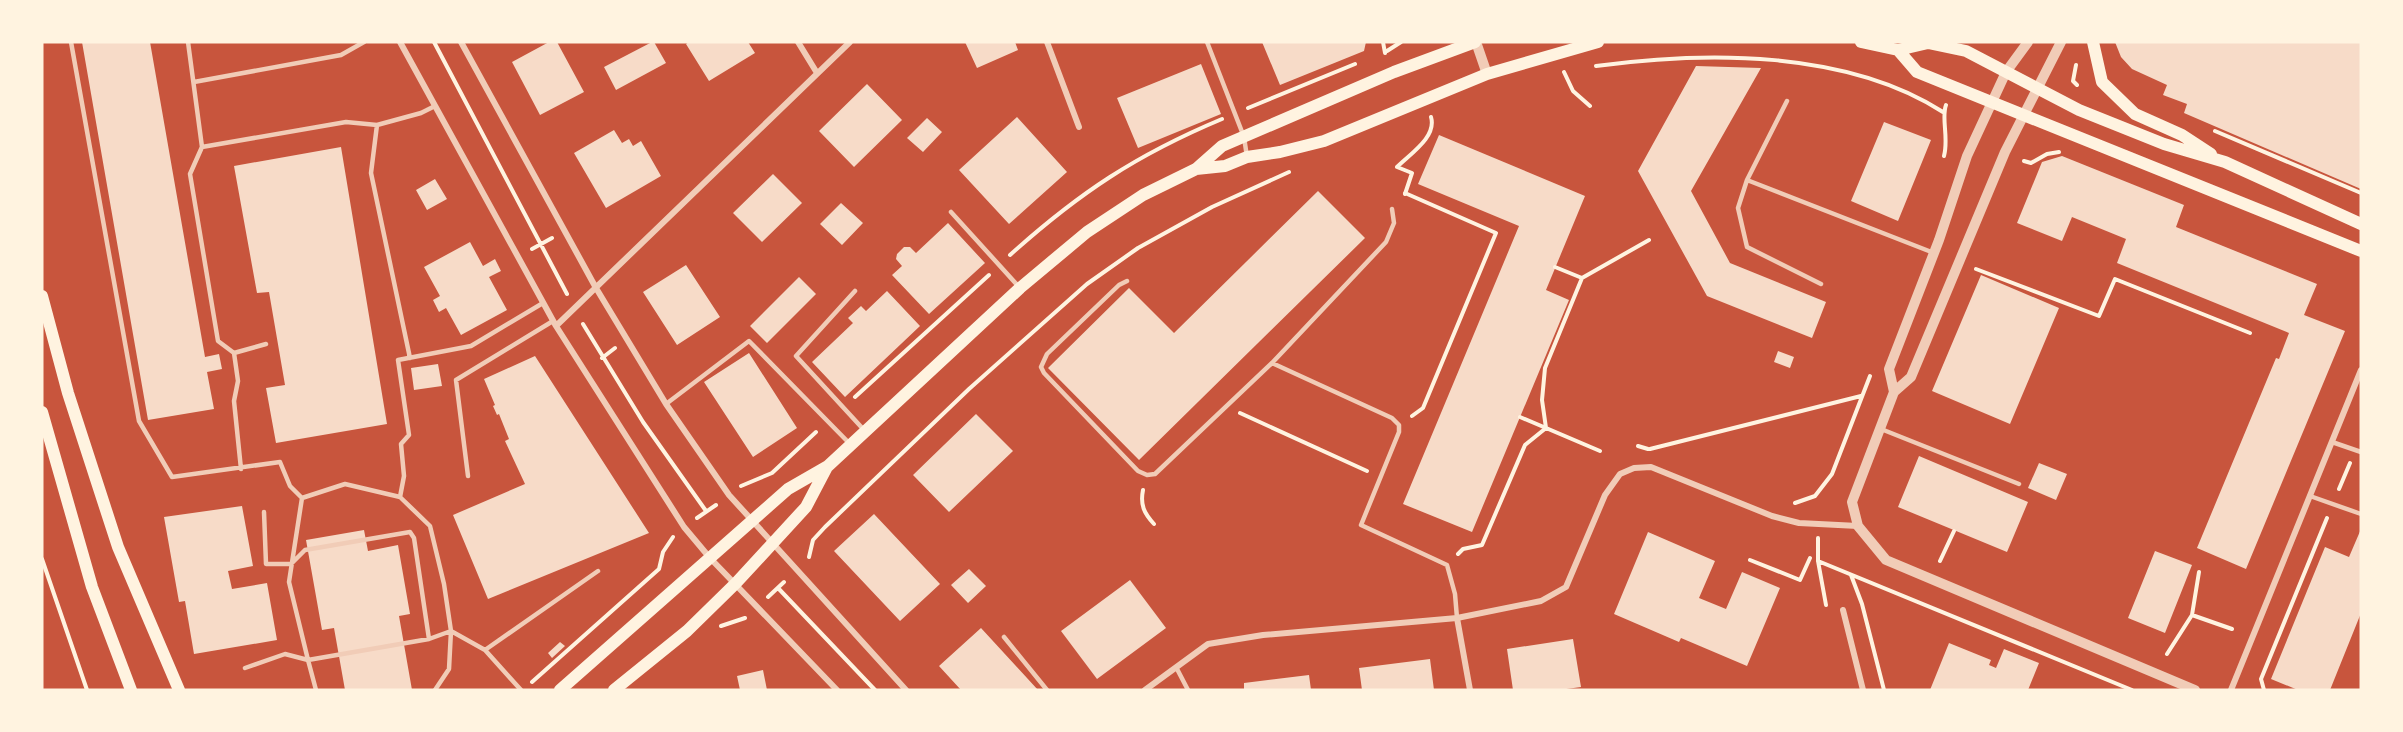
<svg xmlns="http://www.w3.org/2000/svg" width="2403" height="732" font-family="'DejaVu Sans',sans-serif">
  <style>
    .building { fill: #f7dbc8 }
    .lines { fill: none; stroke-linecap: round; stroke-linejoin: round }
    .path { stroke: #fff3e0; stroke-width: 4 }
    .service { stroke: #f1ccb7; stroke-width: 4.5 }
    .minor { stroke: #f1ccb7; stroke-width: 6 }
    .tertiary { stroke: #f1ccb7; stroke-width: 10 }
    .secondary { stroke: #fff3e0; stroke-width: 12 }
  </style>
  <rect width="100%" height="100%" fill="#c8553d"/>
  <path class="building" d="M82 42H150L205 357 219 354 222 369 207 372 214 409 148 420Z
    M549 42H557L584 92 540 115 512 62Z
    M652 42H654L666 63 616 90 604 67Z
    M689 42H748L755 53 709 81 686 44Z
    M965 42H1015L1018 50 977 68Z
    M1262 42H1366L1364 51 1280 85Z
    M2115 42H2361V189L2184 113 2187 104 2163 95 2167 85 2132 69 2121 57Z
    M1201 64 1221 114 1138 148 1117 98Z
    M1696 66 1761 68 1691 191 1730 263 1826 302 1812 338 1707 296 1638 171Z
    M867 84 902 120 854 167 819 131Z
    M1017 117 1067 172 1009 224 959 170Z
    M927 118 942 132 923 152 907 138Z
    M1884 122 1931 140 1898 221 1851 201Z
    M614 130 622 143 629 139 633 146 641 141 661 176 606 208 574 153Z
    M1439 135 1585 196 1546 290 1569 300 1472 532 1403 504 1519 226 1418 184Z
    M341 147 387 424 276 443 266 388 285 385 269 292 257 293 234 166Z
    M2062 156 2184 205 2176 227 2317 284 2304 315 2345 331 2246 569 2197 548 2276 358 2279 359 2289 333 2117 263 2126 239 2072 217 2062 241 2017 223 2042 162Z
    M773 174 802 203 762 242 733 213Z
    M435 179 447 199 427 210 416 190Z
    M1318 191 1365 238 1139 460 1048 368 1129 288 1174 333Z
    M841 203 863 223 842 245 820 224Z
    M948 223 985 263 929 314 892 275 902 266 896 259 897 254 904 247H910L916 253Z
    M470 242 483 266 495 259 501 271 489 277 507 310 461 335 446 308 439 312 433 300 440 296 424 267Z
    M686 265 720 317 677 345 643 292Z
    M1981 275 2059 308 2010 424 1932 391Z
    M799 277 816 294 767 343 750 326Z
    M887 291 920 326 845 397 812 362 853 323 848 318 861 306 866 311Z
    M1778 351 1794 357 1790 368 1774 362Z
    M749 353 797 428 753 457 704 382Z
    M535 356 649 533 488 599 453 515 525 484 505 441 509 439 499 414 497 415 493 406 495 405 484 379Z
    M438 364 442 386 414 390 411 368Z
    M976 414 1013 451 949 512 913 475Z
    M1919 456 2028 502 2007 552 1898 507Z
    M2039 463 2067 474 2056 500 2028 488Z
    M242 506 253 566 228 571 232 589 267 583 277 640 194 654 185 601 179 602 164 517Z
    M874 514 940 584 900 621 834 551Z
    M2361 529V613L2330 690H2298L2271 679 2325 547 2349 557Z
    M364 530 368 551 398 545 410 614 399 616 412 690H345L334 628 322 630 306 540Z
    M1648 532 1715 561 1699 598 1726 609 1742 572 1780 588 1747 666 1681 638 1679 642 1614 614Z
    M2155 551 2192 565 2165 633 2128 618Z
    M969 569 986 586 968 603 951 585Z
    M1130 580 1166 628 1097 679 1061 631Z
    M981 628 1038 690H961L939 666Z
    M1573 639 1581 687 1559 690H1513L1507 649Z
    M560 642 565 646 552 658 548 653Z
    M1949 643 1991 660 1989 665 1996 668 2004 649 2039 663 2028 690H1930Z
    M1430 659 1434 690H1362L1359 668Z
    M763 670 767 690H740L737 676Z
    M1309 675 1311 690H1244V683Z"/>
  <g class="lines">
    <path class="path" d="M434 42 567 294
      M1383 42 1385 53
      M1387 51 1401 42
      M2076 65 2073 81 2077 85
      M1596 66C1706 51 1847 50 1943 112
      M1564 72 1573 91 1590 106
      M1248 108 1355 64
      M2215 131 2361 193
      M1944 156C1949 138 1941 118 1946 105
      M2024 161 2031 163 2047 154 2059 152
      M1405 193 1496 233 1423 408 1412 416
      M1405 194 1412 173 1397 167C1410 154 1437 137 1431 117
      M532 249 552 238
      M1010 255C1079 193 1136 155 1222 119
      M1555 267 1582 278 1649 240
      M1976 269 2099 316 2115 279 2250 333
      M583 324 643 422 706 511
      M602 358 615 348
      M855 397 989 275
      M1240 413 1367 471
      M1520 417 1600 451
      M1638 446 1648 449
      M1650 449 1861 396
      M741 486 772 473 816 432
      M2339 489 2350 463
      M1143 490C1140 505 1144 513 1154 524
      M1795 503 1815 496 1832 474 1870 376
      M697 518 716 505
      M1818 538V561L1826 605
      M1458 554 1463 549 1482 545 1525 445 1546 428 1542 400 1545 368 1582 278
      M809 557 813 540 825 527 969 389 1087 284 1138 248 1212 207 1289 172
      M42 559 87 690
      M1750 560 1800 580 1810 558
      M1818 561 2132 690
      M1940 561 1954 531
      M1851 575 1862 604 1884 690
      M778 588 875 690
      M768 597 784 582
      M2192 615 2232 629
      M721 626 745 618
      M2167 654 2192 615 2199 572
      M532 682 659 569 663 552 673 537
      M2264 690 2261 679 2327 518"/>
    <path class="service" d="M71 42 139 421 172 477 280 462 290 486 302 498
      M188 42 202 147 190 174 218 341 234 353 238 381 234 401 241 469
      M1207 42 1244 137 1247 157
      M194 82 341 55 364 42
      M1787 101 1747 180 1738 208 1747 247 1821 284
      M377 125 371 173 410 358
      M202 147 346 122 377 125 421 113 435 106
      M1747 180 1934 253
      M951 212 1020 288
      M1127 281 1119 285 1047 354 1041 367 1044 373 1138 471 1147 475 1155 474 1272 363 1386 242 1394 223 1392 209
      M855 291 796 356 864 430
      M234 353 266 344
      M1272 363 1392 418 1399 425V432L1361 525 1447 565 1455 594 1457 618
      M666 404 749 341 850 444
      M1881 429 2019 484
      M2332 442 2361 452
      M468 476 456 380 553 321
      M2310 496 2361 514
      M400 497 404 476 401 444 409 435 398 360 471 346 543 303
      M264 512 266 564H291L305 550 410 532 414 538 429 639
      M1004 637 1047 690
      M485 650 598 571
      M1176 667 1188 690
      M245 668 285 654 308 660 316 690
      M435 690 449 669 451 631 444 584 430 526 400 497 345 484 302 498 289 582 308 660 429 639 451 631 485 650 521 690"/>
    <path class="minor" d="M400 42 556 326 684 527 710 558 837 690
      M461 42 596 288 666 404 729 495 906 690
      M798 42 817 73
      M1047 42 1079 127
      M556 326 850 42
      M1843 610 1863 690
      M1457 618 1470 690
      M1145 690 1208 644 1263 635 1457 618 1541 601 1566 587 1605 495 1620 474 1634 468 1651 467 1772 516 1799 523 1858 526
      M2231 690 2361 370"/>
    <path class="tertiary" d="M1476 42 1487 74
      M2061 42 2005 152 1911 377 1894 392 1852 502 1858 526 1886 560 2195 690
      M1894 392 1889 369 1939 240 1967 156 2006 72 2028 42"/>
    <path class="secondary" d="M1861 42 1898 50 1928 43 1966 51 2079 110 2164 144 2225 162 2361 224
      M2093 42 2102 82 2135 114 2182 135 2211 154
      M1898 50 1917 72 2361 251
      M1196 169 1225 166 1247 157 1280 152 1324 141 1487 74 1598 42
      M42 296 68 393 118 547 179 690
      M42 412 92 587 131 690
      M560 690 788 489 828 466 1020 288 1087 232 1143 195 1196 169 1222 146 1394 72 1475 42
      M614 690 687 631 736 583 806 507 827 467"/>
  </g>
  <rect width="2403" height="732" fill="none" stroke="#fff3e0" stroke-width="87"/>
</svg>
